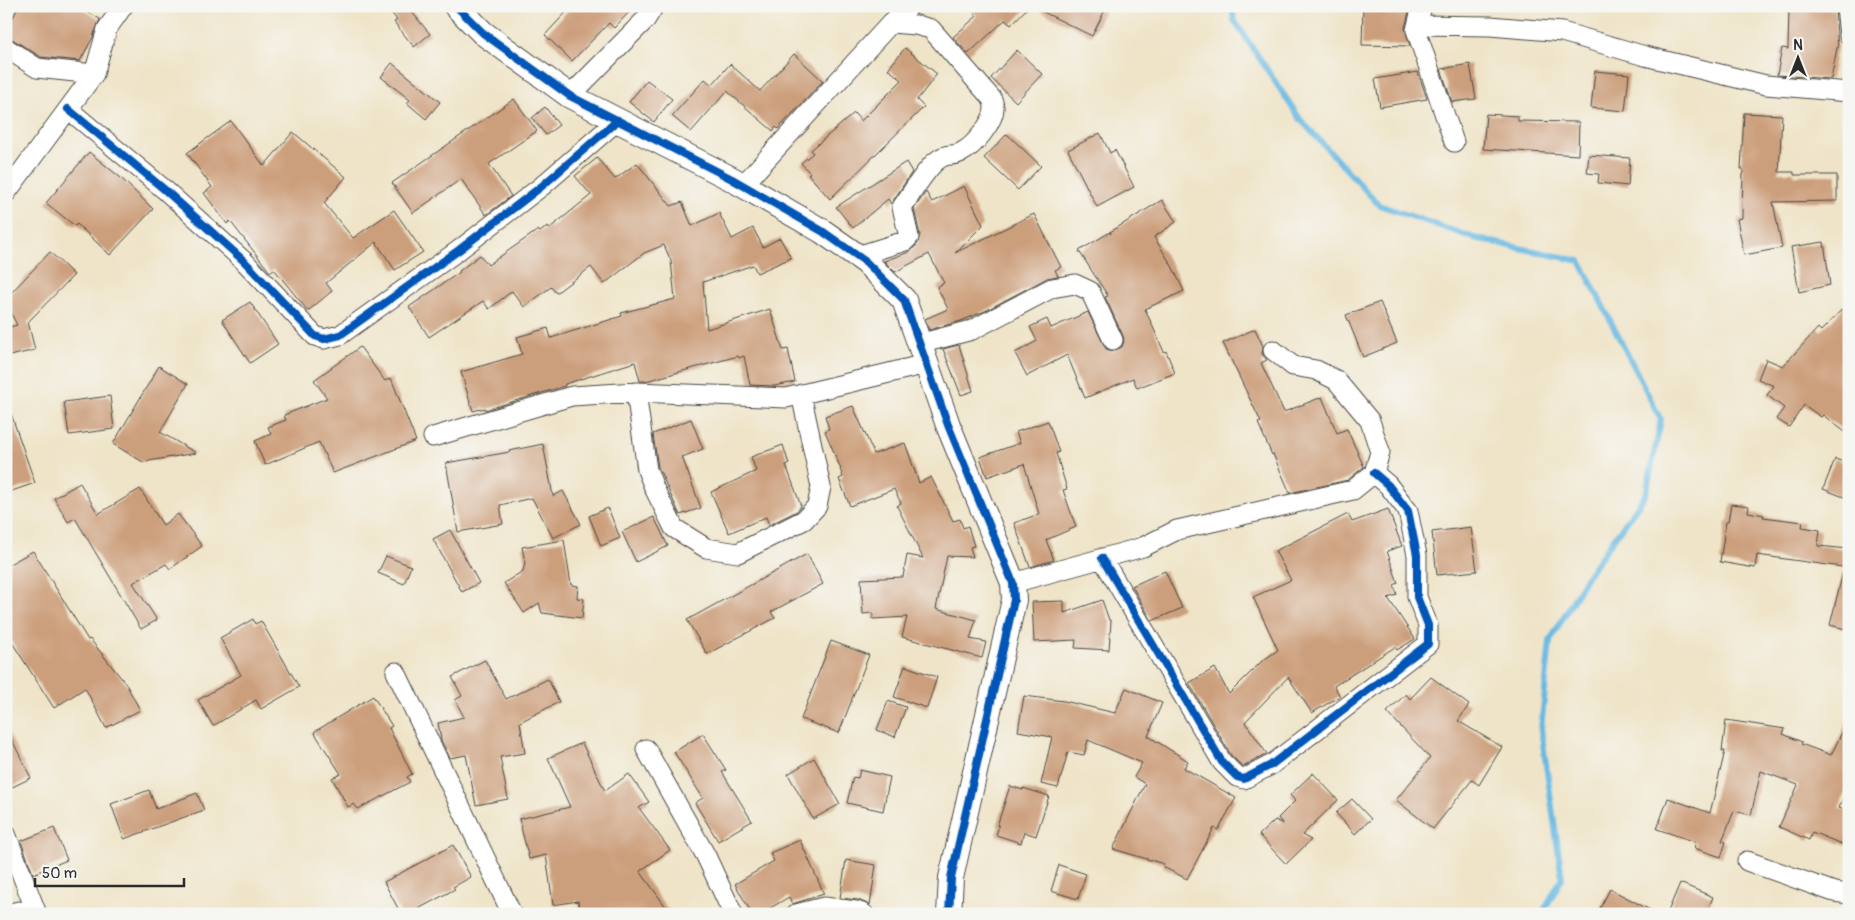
<svg xmlns="http://www.w3.org/2000/svg" width="1855" height="920" font-family="Pangolin,sans-serif">
  <style>
    .lines { fill: none; stroke-linecap: round; stroke-linejoin: round }
    .stream { stroke: #68bae3; stroke-width: 6 }
    .building { fill: #cc9f7b }
    .minor-casing { stroke: #484743; stroke-width: 21 }
    .tertiary-casing { stroke: #484743; stroke-width: 26 }
    .minor { stroke: #fff; stroke-width: 19 }
    .tertiary { stroke: #fff; stroke-width: 24 }
    .cycleway-casing { stroke: #f6f6f2; stroke-width: 11 }
    .cycleway { stroke: #0057b8; stroke-width: 8 }
  </style>
  <rect width="100%" height="100%" fill="#f6f6f2"/>
  <filter id="ink" filterUnits="userSpaceOnUse"><feTurbulence type="fractalNoise" baseFrequency=".02" numOctaves="2"/><feDisplacementMap in="SourceGraphic" scale="10" xChannelSelector="R" yChannelSelector="G"/><feConvolveMatrix kernelMatrix="1 2 1 2 8 2 1 2 1" color-interpolation-filters="sRGB"/></filter>
  <filter id="wash" filterUnits="userSpaceOnUse"><feTurbulence type="fractalNoise" baseFrequency=".0096" numOctaves="4" result="noise"/><feDisplacementMap in="SourceGraphic" scale="20" xChannelSelector="R" yChannelSelector="G"/><feGaussianBlur stdDeviation="1.12" result="paint"/><feColorMatrix in="noise" values="0 0 0 0 0 0 0 0 0 0 0 0 0 0 0 0 0 1.4 0 .05"/><feComposite in="paint" operator="in"/></filter>
  <g filter="url(#wash)">
    <rect width="100%" height="100%" fill="#efe4c8"/>
    <g class="lines">
      <path class="stream" d="M1232 6 1234 20 1300 119 1379 205 1474 238 1580 261 1661 420 1646 494 1587 576 1550 641 1541 729 1562 878 1542 914"/>
    </g>
    <g id="blocks">
      <path class="building" d="M19 6H76L100 19 92 39 80 61 41 57 12 39 6 37V30Z
        M386 6H407L430 34 414 47 394 22 397 20Z
        M572 6H635L614 28 609 23 572 61 545 35Z
        M967 6H1029L1011 25 1005 20 968 54 953 37 977 16Z
        M1031 6H1107L1092 36Z
        M1363 6H1408L1409 12 1405 28 1410 46 1362 45Z
        M1789 7 1835 9 1838 48H1837L1831 79 1777 75 1782 48 1788 49Z
        M905 48 937 74 917 100 924 107 830 199 808 174 810 173 801 163 813 153 811 150 854 113 861 121 902 80 888 69Z
        M1017 50 1042 74 1016 102 991 78Z
        M794 54 823 81 778 129 776 127 773 131 727 91 691 132 672 116 705 79 712 85 730 64 760 91Z
        M392 63 440 102 426 119 407 103 410 100 381 77Z
        M1470 64 1476 99 1452 102 1441 69Z
        M1595 71 1629 74 1625 111 1591 108Z
        M1418 72 1427 99 1380 107 1375 79Z
        M647 80 672 99 654 122 629 102Z
        M514 99 537 131 489 164 511 196 486 215 461 179 413 213 392 183Z
        M545 107 559 125 546 135 532 118Z
        M1744 113 1782 115 1779 172H1794V175H1837V201L1773 202 1782 248 1744 255 1737 219 1742 218 1743 169H1741Z
        M1486 114 1518 116V121L1579 122 1578 155 1483 149Z
        M231 121 264 166 293 132 346 177 324 203 353 238 394 210 423 252 395 270 376 242 326 283 332 291 308 311 274 269 270 272 230 221 227 224 204 193 212 187 187 153Z
        M1100 133 1110 153 1115 150 1134 187 1097 207 1068 150Z
        M1007 134 1041 166 1018 190 984 158Z
        M89 152 121 178 153 209 110 255 77 224 75 226 46 203Z
        M1589 155 1630 158 1628 186 1598 183 1599 174 1587 173Z
        M597 158 615 179 637 163 671 206 682 202 692 226 719 213 732 239 753 228 763 247 780 238 791 258 757 273 753 265 703 282 707 329 770 309 783 350 788 349 795 382 774 386 750 385 744 356 739 358 738 356 646 381H640L635 362 565 384V386L485 410V408L473 411 461 372 522 354 517 337 548 328 551 338 622 316 621 313 675 299 671 261 664 245 644 253 604 284 591 267 556 293 551 287 524 307 512 291 489 309 483 301 429 337 409 307 460 272 459 271 480 255 488 265 538 230 540 232 548 226 550 228 591 195 575 176Z
        M906 162 912 172 891 204 888 199 853 228 836 207Z
        M964 186 983 225 955 253 1034 214 1061 267 1055 270 1058 276 1047 278 985 311 961 321 929 330 925 319 948 309 937 287 944 283 929 254 895 272 884 261 909 252 917 245 920 235 914 209 926 192 932 202Z
        M1162 200 1176 222 1154 237 1172 266 1184 291 1145 309 1164 352 1166 351 1175 373 1137 388 1133 378 1085 398 1067 355 1027 376 1015 353 1037 341 1030 327 1047 319 1051 328 1088 312 1106 349 1113 351 1122 347 1124 341 1123 336 1105 297 1108 296 1079 251 1110 232 1111 234 1110 232Z
        M1824 242 1830 285 1799 292 1791 247Z
        M50 252 74 275 28 322 35 350 6 357V328L17 325 6 304V298Z
        M250 302 278 344 250 363 222 320Z
        M1380 302 1397 343 1363 357 1346 315Z
        M1849 302V435L1823 415 1821 417 1804 405 1789 427 1776 419 1784 408 1767 395 1774 386 1758 379 1766 359 1783 366 1818 328 1821 331Z
        M1255 329 1263 346 1262 354 1267 360 1261 363 1284 412 1322 397 1337 433 1347 429 1364 467 1348 480 1290 493 1273 454 1272 455 1258 423 1261 422 1223 343Z
        M959 345 973 391 961 395 943 349Z
        M360 347 385 381 391 378 416 441 333 473 319 442 265 465 255 441 271 434 268 427 286 420 284 415 327 398 314 380Z
        M159 366 188 384 160 432 196 453 143 462 113 444Z
        M110 396 114 429 69 435 64 402Z
        M853 406 874 454 905 443 919 483 931 477 953 521 960 519 963 528 968 526 974 546 970 547 973 557 947 556 936 609 976 620 970 639 986 642 982 658 902 637 907 617 873 619V613L863 614 861 579 903 577 907 555 923 558 897 506 901 503 894 489 850 506 839 479 843 477 840 469H841L825 431 829 429 825 416Z
        M9 408 35 483 6 493V409Z
        M691 419 703 449 682 457 701 508 680 515 658 467 653 434Z
        M1048 421 1059 452 1056 453 1067 489 1063 490 1076 527 1046 540 1054 560 1030 567 1014 523 1039 514 1024 464 987 477 980 457 1020 443 1016 432Z
        M543 444 553 496 563 491 581 524 553 538 532 498 500 505 503 524 458 532 446 463 510 452 509 451Z
        M783 445 789 464 786 465 801 506 797 511 769 525 766 517 729 533 711 492 756 471 751 457Z
        M1835 459 1849 464V499L1823 489Z
        M80 483 98 514 140 489 163 525 178 514 202 546 170 569 166 564 133 583 157 620 141 629 75 518 68 522 54 498Z
        M1731 504 1749 506 1748 512 1764 515 1763 517 1803 522 1802 527 1820 530 1818 546 1849 549V568L1757 555 1755 568 1720 562 1726 522H1728Z
        M608 508 620 538 601 546 589 516Z
        M1388 509 1402 546 1387 551 1398 583 1394 585 1397 595 1388 598 1415 639 1397 650 1395 647 1334 686 1340 696 1312 713 1288 677 1245 722 1267 754 1243 767 1231 755 1189 683 1215 668 1229 694 1262 661 1278 650 1253 597 1291 580 1275 551 1348 514 1352 522Z
        M654 517 668 546 636 562 622 532Z
        M1471 527 1477 571 1437 575 1432 532Z
        M450 530 479 583 462 592 433 539Z
        M564 540 571 585 578 586 577 598 584 599 582 618 542 613 539 603 524 613 504 583 523 571 525 562 522 547Z
        M33 551 88 640 90 639 126 684 140 710 106 728 85 688 54 708 6 633V566Z
        M807 554 823 584 771 612 775 618 707 654 687 620Z
        M386 556 411 566 404 584 378 573Z
        M1165 571 1182 608 1152 621 1132 586Z
        M1843 572H1849V630L1830 625Z
        M1102 600 1109 620 1111 621 1109 650 1075 648 1076 640 1034 642 1032 602 1064 601V613Z
        M253 619 255 624 261 621 299 687 261 709 256 700 213 726 198 700 241 675 220 638Z
        M831 641 869 655 839 733 801 719Z
        M485 660 506 699 548 679 559 702 520 722 525 753 500 757 508 799 476 805 466 755 450 758 441 740 438 723 464 717 455 700 462 696 452 677Z
        M905 666 937 677 927 708 894 697Z
        M1431 677 1469 705 1458 721 1502 747 1479 785 1472 780 1433 829 1396 800 1430 758 1387 712 1406 694 1410 699Z
        M1126 688 1162 703 1148 736 1188 761 1184 768 1236 798 1218 830 1214 828 1187 879 1163 867 1164 864 1113 849 1145 784 1134 777 1142 763 1088 740 1084 755 1068 752 1058 788 1041 784 1052 737 1018 731 1024 696 1064 701 1115 713Z
        M373 696 392 726 389 728 412 774 407 777 410 782 358 809 354 804 348 807 332 778 341 774 314 732Z
        M888 701 906 707 895 737 877 730Z
        M1849 718V784L1839 808 1849 812V847L1812 832 1809 840 1779 827 1798 785 1761 771 1751 815 1734 811 1722 841 1726 842 1721 857 1694 848 1696 842 1657 829 1668 798 1710 813 1725 751H1722L1726 720 1785 729 1783 734 1802 742 1801 744 1831 755Z
        M6 728 31 778 6 790Z
        M703 734 726 770 722 772 752 821 718 841 695 803 703 798 674 752Z
        M582 743 605 791 629 774 649 802 639 808 670 850 640 871 671 914H581L578 901 553 905 546 855 529 859 519 819 570 807 548 758Z
        M814 758 840 804 813 819 788 774Z
        M860 770 890 777 883 811 847 803 853 777 858 778Z
        M1313 773 1338 800 1302 835 1311 840 1286 864 1259 835 1275 820 1283 824 1278 818 1295 801 1290 795Z
        M1010 786 1023 790V788L1049 796 1036 836 1024 832 1021 843 996 835 999 826H997Z
        M149 790 156 809 197 793 204 810 124 839 111 804Z
        M1352 799 1371 819 1355 834 1336 813Z
        M54 828 67 860 33 874 21 841Z
        M800 840 824 894 792 904 789 897 760 914H752L735 884 774 861 770 853Z
        M453 845 471 877 453 887 455 889 409 914H401L384 882Z
        M846 860 876 865 870 905 858 900 840 898Z
        M1059 865 1086 874 1078 899 1051 891Z
        M1680 883 1713 897 1706 914H1667Z
        M1610 889 1658 914H1597Z"/>
    </g>
  </g>
  <g filter="url(#ink)">
    <use href="#blocks" fill-opacity="0" stroke="#484743" stroke-width="1"/>
    <g class="lines">
      <defs>
        <path id="minor" d="M1422 6 1416 30 1454 142
          M1846 6 1849 35
          M1418 25 1490 26 1562 32 1645 56 1766 85 1849 92
          M6 48 37 68 94 74
          M570 96 646 19 654 6
          M68 109 165 190 244 261 315 336 324 339 340 335 459 250 542 186 618 120
          M743 185 891 23 910 6
          M6 193 94 74 107 29 123 6
          M857 256 905 241 909 237 902 207C912 193 922 175 934 163 947 151 951 158 962 152 974 146 995 121 994 107 994 104 993 102 992 99L931 29 916 25 891 23
          M919 344 972 330 1052 288 1075 284 1090 291 1113 340
          M636 392 647 470 655 490 674 528 706 548 738 553 804 520 817 506 821 487 801 394
          M433 437 572 396 636 392 786 398 926 364
          M1102 558 1222 762 1237 777 1244 779 1271 765 1428 644V625L1417 597V555L1408 511 1388 485 1374 473
          M1013 583 1143 547 1177 530 1353 490 1374 473 1380 452 1370 421 1336 380 1316 370 1293 366 1273 350
          M396 672 512 914
          M646 749 706 856 733 914
          M6 834 37 914
          M1747 861 1834 892 1849 894
          M6 914 19 911 26 914
          M796 914 824 907 856 911 864 914"/>
        <path id="tertiary" d="M456 6 483 33 570 96 732 179 822 231 866 262 904 300 948 425 1013 583 1014 600 951 878 949 914"/>
      </defs>
      <use href="#minor" class="minor-casing"/>
      <use href="#tertiary" class="tertiary-casing"/>
      <use href="#minor" class="minor"/>
      <use href="#tertiary" class="tertiary"/>
      <defs>
        <path id="cycleway" d="M456 6 483 33 570 96 732 179 822 231 866 262 904 300 948 425 1013 583 1014 600 951 878 949 914
          M68 109 165 190 244 261 315 336 324 339 340 335 459 250 542 186 618 120
          M1102 558 1222 762 1237 777 1244 779 1271 765 1428 644V625L1417 597V555L1408 511 1388 485 1374 473"/>
      </defs>
      <use href="#cycleway" class="cycleway-casing"/>
      <use href="#cycleway" class="cycleway"/>
    </g>
  </g>
  <rect width="1855" height="920" fill="none" stroke="#f6f6f2" stroke-width="25"/>
  <g transform="translate(1798 58)" stroke="#f6f6f2" stroke-width="4" paint-order="stroke">
  <path d="M0-4L9 19L0 12L-9 19Z" fill="#2b2b2b"/>
  <text y="-8" font-size="14" font-weight="bold" text-anchor="middle" fill="#2b2b2b">N</text>
  </g>
  <path d="M35 878v8h149v-8" fill="none" stroke="#2b2b2b" stroke-width="2.5"/>
  <text x="42" y="878" font-size="15" fill="#2b2b2b" stroke="#f6f6f2" stroke-width="4" paint-order="stroke">50 m</text>
</svg>
